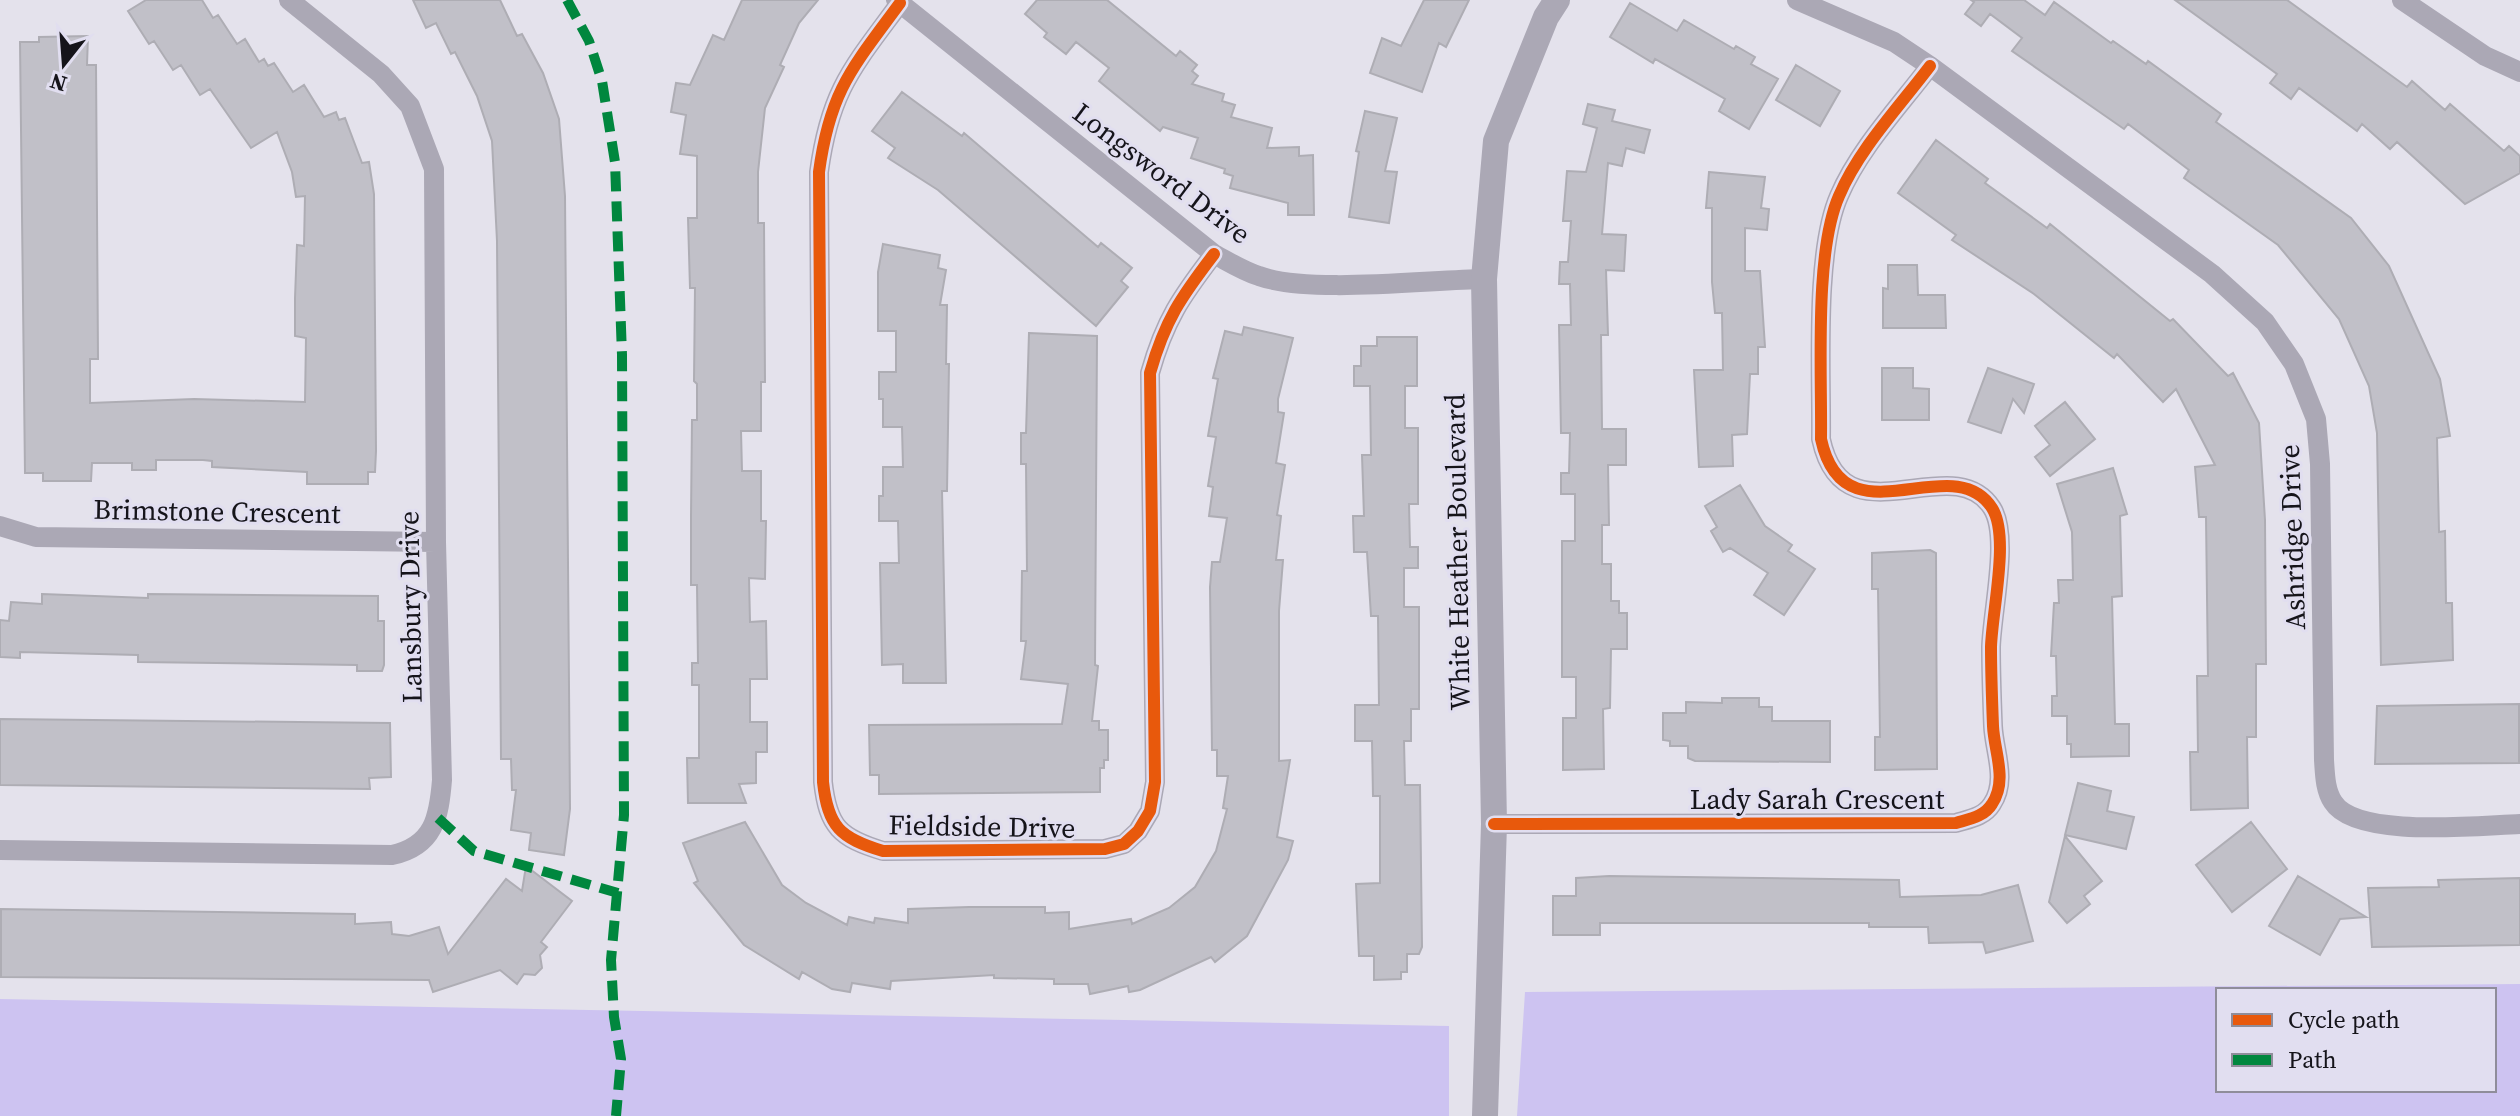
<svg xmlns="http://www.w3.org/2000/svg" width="2520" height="1116" font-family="'Source Serif 4',serif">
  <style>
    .green { fill: #cdc3f1; fill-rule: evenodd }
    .building { fill: #c1c0c8; stroke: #aeadb4; stroke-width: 2 }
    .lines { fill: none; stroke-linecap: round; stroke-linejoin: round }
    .minor { stroke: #aba8b5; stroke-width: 20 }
    .tertiary { stroke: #aba8b5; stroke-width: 26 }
    .quiet { stroke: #00873e; stroke-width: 10; stroke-dasharray: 20 10; stroke-linecap: butt }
    .cycleway-casing { stroke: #e1def0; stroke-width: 17 }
    .cycleway { stroke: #e8590c; stroke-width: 12 }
    .labels { text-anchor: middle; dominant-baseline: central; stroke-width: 6; stroke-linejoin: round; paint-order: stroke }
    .street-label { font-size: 28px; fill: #15141a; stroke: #e1def0 }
  </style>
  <rect width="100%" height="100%" fill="#e4e2ec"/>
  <path class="green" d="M2520 984V1116H1517L1525 992ZM2494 990V1090H2218V990Z
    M0 999 1449 1026V1116H0Z"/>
  <path class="building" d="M146 0H202L213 18 218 15 237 44 245 39 259 62 264 59 268 66 274 63 293 92 304 85 324 117 336 112 339 120 345 118 362 163 369 162 374 194 376 451 375 472H368V484H307V472L212 467V461L203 460H156V470H132V463H92L91 481H43V473H25L20 42H39V37L88 36 87 65H96L98 359H90V403L194 399 305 402 306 338 295 336V298L297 245 304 246 305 196 296 197 292 172 277 132 251 148 210 89 200 95 181 65 173 70 154 41 149 44 128 11Z
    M413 0H500L517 36 522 34 543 73 559 119 565 196 570 809 564 855 529 850 531 833 511 830 516 790H512L511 759H501L497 241 492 141 477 96 455 52 451 54 436 23 426 28Z
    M742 0H818L799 23 780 65 784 67 765 108 758 172V223H764L765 382H761V431H741L742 471H761V521H766L765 579 749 578 750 622 766 621 767 679H750V722H767V752H756V783L739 784 746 803H688L687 758H699V685H692V663H698L697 585H691V516L692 420H697V384L694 381 695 288H690L688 218H697V156L680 154 686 115 671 112 676 83 690 85 713 35 724 40Z
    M1037 0H1107L1176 56 1180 51 1197 65 1192 71 1198 76 1192 84 1224 94 1222 101 1235 105 1231 117 1272 128 1267 148 1299 147V156L1313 155 1314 215H1288V203L1230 188 1233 176 1224 173 1225 169 1191 158 1198 138 1163 127 1160 131 1099 81 1109 68 1076 42 1066 54 1044 37 1047 33 1025 14Z
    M1424 0H1469L1446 47 1439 43 1422 92 1370 73 1382 38 1401 46Z
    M1971 0H2024L2045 15 2054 2 2111 43 2113 41 2146 64 2148 61 2221 114 2216 122 2351 218 2389 266 2440 379 2450 436 2437 438 2439 532 2445 531 2446 603H2452L2453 660 2381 665 2377 433 2369 386 2339 319 2278 245 2184 178 2189 170 2128 124 2124 129 2012 51 2022 38 1990 14 1981 26 1965 14 1974 2Z
    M2175 0H2287L2407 87 2412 81 2445 110 2450 104 2504 151 2509 146 2520 156V173L2465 204 2397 142 2390 149 2362 124 2357 131 2299 88 2291 99 2270 83 2277 74Z
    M1630 3 1677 31 1684 20 1734 49 1736 46 1755 57 1751 64 1778 79 1749 129 1719 111 1725 99 1655 59 1653 63 1610 37Z
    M1796 65 1840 91 1820 126 1776 100Z
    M902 92 962 136 964 133 1098 247 1101 243 1132 268 1121 281 1128 287 1096 326 938 190 888 158 895 148 872 131Z
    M1588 104 1615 110 1612 121 1650 130 1644 153 1626 148 1622 166 1608 163 1602 234 1626 235 1624 271 1606 270 1608 335H1601L1602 429H1626V465H1608L1609 525H1602V564H1611V601H1619V613H1627V649H1611L1610 708 1603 709 1604 769 1563 770V718H1576V677H1562V541H1575V494H1561V473H1569L1570 433H1561L1559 325H1571L1570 284H1559L1560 262H1568L1571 221H1563L1567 171 1586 172 1597 128 1583 124Z
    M1365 111 1397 118 1385 171 1397 172 1389 223 1349 217 1359 152 1356 151Z
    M1936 140 1988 179 1985 183 2047 228 2050 224 2170 321 2173 319 2228 376 2233 373 2259 423 2265 520 2266 664H2256V737H2247L2248 808 2191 810 2190 752H2198L2197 676H2208L2206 517H2199L2195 467 2215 465 2176 389 2163 402 2117 354 2114 358 2034 294 1952 240 1956 235 1898 193Z
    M1709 172 1765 177 1761 208 1769 209 1767 230 1745 228V271H1760L1765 347H1758V374H1750L1747 434 1732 435 1733 466 1699 467 1694 370H1723L1722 313H1715L1712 282V208H1706Z
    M883 244 940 255 938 268 946 270 940 305H947L946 364H949L947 491H942L946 683H903V664L882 665 880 563H899L898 521H879V496H883V467H903L902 427H883V399H879V372H896V331H878V272Z
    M1888 265H1917L1918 295H1945L1946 328H1883V288L1888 289Z
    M1244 327 1293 338 1278 399V412L1284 413 1276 463 1285 465 1277 515 1281 516 1276 560H1283L1279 611V761L1290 760 1277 837 1293 841 1288 860 1247 936 1215 962 1211 957 1140 990 1129 992 1128 986 1090 994 1088 984H1054V979L994 978V975L891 981 890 989 852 983 850 992 832 989 802 972 799 979 744 945 694 883 698 881 683 843 745 822 782 885 806 903 847 925 849 917 874 923 875 918 908 923V909L969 907H1045V913L1069 912V929L1131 919 1132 924 1169 908 1195 887 1216 851 1227 809 1223 808 1228 776H1217V750H1212L1210 587 1212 562H1220L1227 518 1209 516 1213 487 1208 486 1216 437 1208 436 1218 379 1213 378 1225 331 1242 335Z
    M1029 333 1097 336 1095 665 1098 666 1092 721H1099V730H1108V760H1104V768H1100V792L879 794V775H870L869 725 1062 724 1068 684 1021 679 1026 641H1021L1022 571H1027L1026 464H1021V433H1026Z
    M1377 337H1417V386H1405V428H1418V504H1409L1410 547H1418V568H1404V607H1419V709H1411V741H1404L1405 785H1420L1422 947 1419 954H1407V972H1401V979L1374 980V956H1359L1356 884 1380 883V796H1373L1372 741H1355V705H1379L1378 616H1371L1367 552H1354L1353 516H1364L1362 455H1371L1370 386H1354V366H1361V346H1377Z
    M1882 368H1913V388L1929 389V420H1882Z
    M1988 368 2034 384 2024 413 2013 399 2001 433 1968 422Z
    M2065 402 2095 439 2050 476 2035 457 2050 445 2035 426Z
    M2113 468 2127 514 2120 516 2122 596 2112 597 2115 724H2129V756L2071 757V744H2067V716H2052V696H2057L2056 656H2051L2054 603H2059L2058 580H2073L2072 532 2057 484Z
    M1740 485 1765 526 1792 545 1788 551 1815 569 1784 615 1754 595 1768 573 1730 548 1723 552 1711 531 1717 527 1705 506Z
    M1930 550 1936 553 1937 769 1875 770V737H1880L1878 589H1872V553Z
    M42 594 148 598V594L378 596V621H384V665L382 671H357V665L138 662V655L20 652V658L0 657V620L9 621 11 602 42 604Z
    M1722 698H1759V707H1772V721H1830V762L1695 761 1688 758V746H1670V741L1663 740V713H1686V702L1722 703Z
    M2519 704V763L2375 764 2377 706Z
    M0 719 390 723 391 777 369 778 370 789 0 785Z
    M2078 783 2111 791 2107 811 2134 817 2126 849 2065 835Z
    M2251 822 2287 869 2232 912 2196 865Z
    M2065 836 2102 881 2084 896 2090 904 2067 923 2049 902Z
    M526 866 572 901 541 942 547 947 540 955 542 968 535 975 524 974 517 984 500 970 433 992 429 980 1 977V909L355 914V924L391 922 392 934 409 936 439 927 448 954 506 879 522 891Z
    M1609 876 1899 880 1900 897 1981 895 2018 885 2033 941 1986 953 1983 942 1929 943 1928 927H1869V923H1600V935H1553V896H1576V878Z
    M2298 876 2366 917 2340 919 2320 955 2269 926Z
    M2520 878V945L2372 947 2368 888 2439 887 2438 880Z"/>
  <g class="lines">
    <path class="minor" d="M896 0 1214 254C1229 262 1243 271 1259 276 1310 294 1425 280 1484 279
      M1797 0 1894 42 1930 66 2212 274 2265 322 2294 364 2316 419 2320 464 2324 760C2325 774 2325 790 2333 802 2356 839 2480 825 2520 824
      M2402 0 2485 56 2520 72
      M900 3C853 67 830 90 819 172L823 782C828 827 840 838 883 851L1105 849 1124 844 1138 831 1150 811 1155 782 1150 373C1165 320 1181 297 1214 254
      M0 526 36 537 436 542
      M1494 824 1956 823C1969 819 1984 817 1992 804 2008 780 1994 751 1993 726 1992 700 1991 673 1991 647 1992 611 2010 536 1992 508 1952 446 1844 546 1821 439 1822 374 1814 253 1839 196 1859 149 1899 107 1930 66
      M0 850 392 855C434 846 439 817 442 780L436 542 434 169 410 106 381 74 289 0"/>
    <path class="tertiary" d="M1485 1116 1494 824 1484 279 1496 141 1546 17 1557 0"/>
    <path class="quiet" d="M567 0 589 41 602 81 615 162 622 355 624 815 611 960 614 1017 621 1059 616 1116
      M438 818 474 851 618 893"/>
    <defs>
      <path id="cycleway" d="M900 3C853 67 830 90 819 172L823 782C828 827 840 838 883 851L1105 849 1124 844 1138 831 1150 811 1155 782 1150 373C1165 320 1181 297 1214 254
        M1494 824 1956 823C1969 819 1984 817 1992 804 2008 780 1994 751 1993 726 1992 700 1991 673 1991 647 1992 611 2010 536 1992 508 1952 446 1844 546 1821 439 1822 374 1814 253 1839 196 1859 149 1899 107 1930 66"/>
    </defs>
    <use href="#cycleway" class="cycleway-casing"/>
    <use href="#cycleway" class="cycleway"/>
  </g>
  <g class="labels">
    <g class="street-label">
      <text transform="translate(1162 173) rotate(37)">Longsword Drive</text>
      <text transform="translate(217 511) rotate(1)">Brimstone Crescent</text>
      <text transform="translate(2292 537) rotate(-92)">Ashridge Drive</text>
      <text transform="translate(1457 552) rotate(-91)">White Heather Boulevard</text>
      <text transform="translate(410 607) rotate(-91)">Lansbury Drive</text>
      <text x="1817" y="799">Lady Sarah Crescent</text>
      <text transform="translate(982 826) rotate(1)">Fieldside Drive</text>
    </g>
  </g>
  <rect x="2216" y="988" width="280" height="104" fill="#e1def0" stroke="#8f8d9a" stroke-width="2"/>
  <rect x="2232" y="1014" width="40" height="12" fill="#e8590c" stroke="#8f8d9a" stroke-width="2"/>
  <text x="2288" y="1028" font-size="24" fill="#15141a">Cycle path</text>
  <rect x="2232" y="1054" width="40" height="12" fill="#00873e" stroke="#8f8d9a" stroke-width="2"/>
  <text x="2288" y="1068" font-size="24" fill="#15141a">Path</text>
  <g transform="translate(64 64) rotate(197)" stroke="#e1def0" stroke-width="6" paint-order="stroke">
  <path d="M0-6L14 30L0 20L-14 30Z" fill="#15141a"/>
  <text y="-12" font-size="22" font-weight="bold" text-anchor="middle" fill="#15141a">N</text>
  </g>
</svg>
